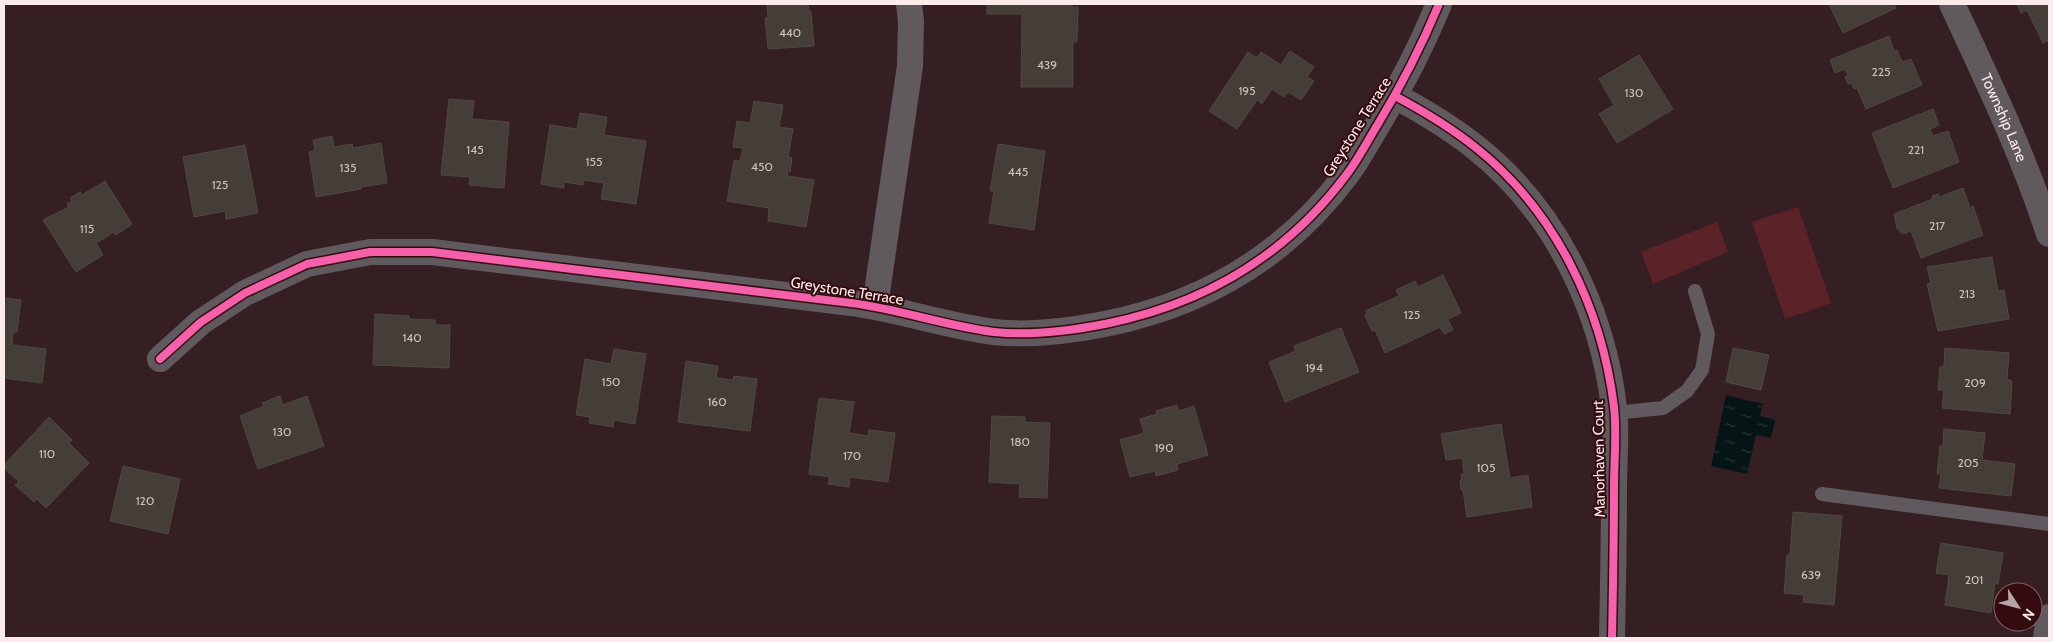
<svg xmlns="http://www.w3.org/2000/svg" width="2053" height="642" font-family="Cabin,sans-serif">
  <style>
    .park { fill: #5b2228 }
    .water { fill: url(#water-ripples) }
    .building { fill: #443d38; stroke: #4e4943 }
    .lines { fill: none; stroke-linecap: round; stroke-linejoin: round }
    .service { stroke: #60595e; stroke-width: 14 }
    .minor { stroke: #60595e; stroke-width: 26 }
    .cycleway-casing { stroke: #340c10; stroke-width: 11 }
    .cycleway { stroke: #f560ab; stroke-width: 8 }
    .labels { text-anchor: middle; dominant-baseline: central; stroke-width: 4; stroke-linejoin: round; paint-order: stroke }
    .number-label { font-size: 12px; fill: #cec0be }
    .street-label { font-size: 15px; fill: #fcebeb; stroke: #340c10 }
  </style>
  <defs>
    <pattern id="water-ripples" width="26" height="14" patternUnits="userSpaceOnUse" patternTransform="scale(1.25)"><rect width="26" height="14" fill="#051415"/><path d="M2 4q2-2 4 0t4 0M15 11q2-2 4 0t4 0" fill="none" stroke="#2a3637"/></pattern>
  </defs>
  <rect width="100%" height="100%" fill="#361f22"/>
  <path class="park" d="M1798 207 1831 303 1785 319 1752 222Z
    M1717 222 1728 252 1653 284 1641 252Z"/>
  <path class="water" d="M1726 395 1763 404 1760 416 1775 420 1771 438 1756 435 1747 474 1711 466Z"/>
  <path class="building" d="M767 4H808L809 11 811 12 814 46 768 49 765 18 768 17Z
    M987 4H1072V7H1078L1077 42H1073V87H1021L1022 14H987Z
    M1829 4H1894L1896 8 1843 33Z
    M2017 4H2049V40L2043 43 2027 10 2021 13Z
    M1889 36 1894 51 1897 50 1902 62 1911 59 1922 85 1866 109 1857 88 1854 89 1851 83 1848 84 1845 77 1848 76 1845 69 1835 73 1830 60Z
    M1290 51 1314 67 1307 77 1314 81 1301 100 1288 92 1284 97 1272 89 1262 104 1257 100 1237 129 1209 111 1248 52 1257 58 1261 52 1281 65Z
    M1639 55 1673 109 1617 143 1599 114 1614 105 1599 79Z
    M449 99 474 101 472 119 509 122 504 188 469 185 470 177 441 175Z
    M754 101 783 105 779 127 793 129 788 157 792 158 790 172 788 171 787 176 814 180 806 227 768 221 769 208 727 201 734 160 740 161 743 148 733 147 737 121 750 123Z
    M1933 109 1939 125 1930 129 1933 136 1948 131 1959 162 1893 188 1872 133Z
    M580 113 607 117 604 135 646 141 636 204 601 199 604 183 584 180 583 185 564 182V188L541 184 550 125 577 129Z
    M332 136 334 147 352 144 353 148 381 143 387 183 361 187V189L316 197 309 152 315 151 313 140Z
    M998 144 1045 151 1034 230 989 223 994 191H990Z
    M245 145 258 213 226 219 225 211 194 217 183 157Z
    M105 181 132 224 116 235 114 232 96 243 103 255 76 272 43 220 69 207 67 204 72 201 70 198 80 192 82 195Z
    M1963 188 1970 208 1973 206 1983 235 1921 258 1911 231 1902 234 1897 228 1894 214 1933 199 1932 196 1939 194V197Z
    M1992 257 1998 291 2004 290 2009 319 1938 331 1927 284 1931 283 1927 267Z
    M1443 275 1461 313 1448 319 1453 330 1444 334 1440 327 1385 353 1375 330 1372 331 1365 315 1367 314 1365 311 1399 296 1396 290 1415 281 1418 287Z
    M4 298 21 300 17 332H13L12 345 46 349 42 383 4 378Z
    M375 314 409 316V319L435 320V325H450L449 368 373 365Z
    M1341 328 1359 372 1285 402 1269 362 1296 351 1294 346Z
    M1733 348 1769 355 1761 390 1726 382Z
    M1945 348 2009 353 2007 379 2012 381 2010 414 1942 408 1944 390H1938L1940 367H1944Z
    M614 349 646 354 635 424 614 420 613 427 589 423 590 417 576 415 585 359 611 364Z
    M686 361 718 366 716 378 733 380 734 376 757 379 750 431 678 422Z
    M280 396 283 405 307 396 324 446 258 469 240 416 264 406 262 403Z
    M819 398 854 402 849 433 868 436 869 430 895 433 888 482 850 477 849 487 828 484 830 477 809 474Z
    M1177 405 1179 411 1194 406 1208 455 1177 464 1178 470 1156 476 1155 471 1130 477 1120 440 1144 433 1140 419 1157 414 1156 411Z
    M992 416 1025 417V422L1050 423 1047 498 1019 497 1020 484 989 482Z
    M49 417 72 440 69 443 89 463 46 508 37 499 34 502 15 485 19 482 4 468V465Z
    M1501 424 1510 478 1528 475 1532 507 1467 517 1463 490H1461L1460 480H1462L1461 474H1464L1462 458 1446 460 1441 434Z
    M1944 429 1985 433 1982 460 2015 464 2011 496 1939 488 1941 474H1937L1940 446H1943Z
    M123 466 180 479 168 534 110 521Z
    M1793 512 1842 516 1834 605 1803 602 1804 595 1784 593 1787 555H1790Z
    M1941 543 2003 553 1998 584 1995 583 1991 613 1945 605 1949 575 1936 573Z"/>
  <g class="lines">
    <path class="service" d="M1614 413 1663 408 1687 391 1702 370 1708 334 1695 291
      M1822 494 2049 524"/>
    <g class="minor">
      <path id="s1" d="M1952 4C1987 79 2023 154 2049 234"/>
      <path d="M1395 96C1423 111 1450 127 1475 147 1555 210 1602 308 1614 407 1617 433 1614 461 1614 487 1614 537 1613 588 1612 638"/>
      <path d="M875 306 910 66 911 21 909 4"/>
      <path d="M160 359 201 322 245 293 307 264 370 252H432C572 269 711 286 851 303 899 309 946 326 994 332 1030 336 1069 331 1105 324 1205 304 1286 256 1347 174 1359 158 1368 140 1378 124 1401 86 1422 45 1439 4"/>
      <path d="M2046 638 2049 617"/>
    </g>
    <defs>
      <path id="cycleway" d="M1395 96C1423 111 1450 127 1475 147 1555 210 1602 308 1614 407 1617 433 1614 461 1614 487 1614 537 1613 588 1612 638
        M160 359 201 322 245 293 307 264 370 252H432C572 269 711 286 851 303 899 309 946 326 994 332 1030 336 1069 331 1105 324 1205 304 1286 256 1347 174 1359 158 1368 140 1378 124 1401 86 1422 45 1439 4"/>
    </defs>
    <use href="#cycleway" class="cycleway-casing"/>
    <use href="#cycleway" class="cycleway"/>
  </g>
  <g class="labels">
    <g class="number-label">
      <text x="790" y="32">440</text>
      <text x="1047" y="64">439</text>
      <text x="1881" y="71">225</text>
      <text x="1247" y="90">195</text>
      <text x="1634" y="92">130</text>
      <text x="475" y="149">145</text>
      <text x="1916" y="149">221</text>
      <text x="594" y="161">155</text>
      <text x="762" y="166">450</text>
      <text x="348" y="167">135</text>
      <text x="1018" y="171">445</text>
      <text x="220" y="184">125</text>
      <text x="1937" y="225">217</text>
      <text x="87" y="228">115</text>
      <text x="1967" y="293">213</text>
      <text x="1412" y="314">125</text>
      <text x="412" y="337">140</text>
      <text x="1314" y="367">194</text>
      <text x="611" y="381">150</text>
      <text x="1975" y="382">209</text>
      <text x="717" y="401">160</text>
      <text x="282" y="431">130</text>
      <text x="1020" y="441">180</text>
      <text x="1164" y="447">190</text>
      <text x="47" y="453">110</text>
      <text x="852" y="455">170</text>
      <text x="1968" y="462">205</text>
      <text x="1486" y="467">105</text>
      <text x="145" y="500">120</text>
      <text x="1811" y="574">639</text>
      <text x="1974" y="579">201</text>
    </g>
    <g class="street-label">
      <text stroke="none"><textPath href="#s1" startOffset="125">Township Lane</textPath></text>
      <text transform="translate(1357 127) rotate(-58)">Greystone Terrace</text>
      <text transform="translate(847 291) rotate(9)">Greystone Terrace</text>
      <text transform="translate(1599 459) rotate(-91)">Manorhaven Court</text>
    </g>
  </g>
  <rect width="2053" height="642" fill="none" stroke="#fcebeb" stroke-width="10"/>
  <g transform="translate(2018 607) rotate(126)"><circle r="24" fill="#340c10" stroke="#846568"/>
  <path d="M0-4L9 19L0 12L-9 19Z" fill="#b7a4a5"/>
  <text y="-8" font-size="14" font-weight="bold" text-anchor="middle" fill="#fcebeb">N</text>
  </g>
</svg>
